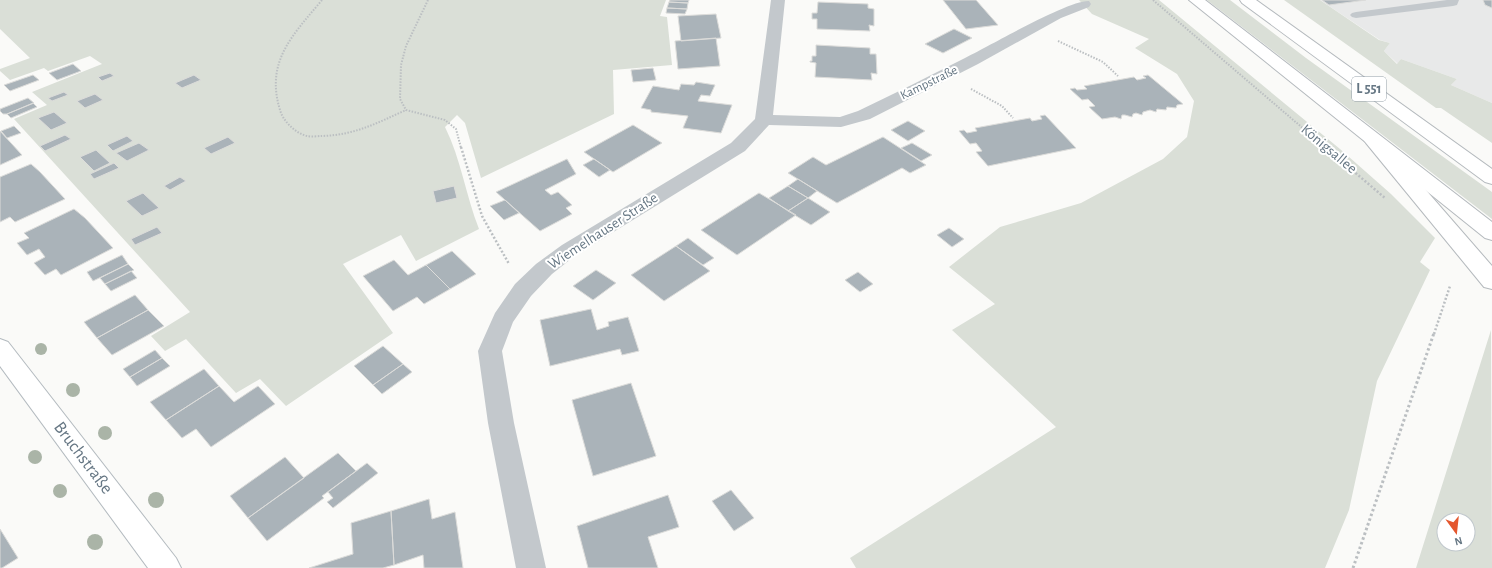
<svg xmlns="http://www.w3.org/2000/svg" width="1492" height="568" font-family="'Alegreya Sans',sans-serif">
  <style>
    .built { fill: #e8e9e9 }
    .green { fill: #dadfd7; fill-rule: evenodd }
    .building { fill: #aab3b9; stroke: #dcdcda }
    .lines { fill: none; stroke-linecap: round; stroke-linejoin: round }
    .secondary-casing { stroke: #b3babf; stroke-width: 2 }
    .primary-casing { stroke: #b5babe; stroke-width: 2 }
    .highway-casing { stroke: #b4b9bd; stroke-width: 2 }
    .path-far2 { stroke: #bbbfc2; stroke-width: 2; stroke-dasharray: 1.5 1.5; stroke-linecap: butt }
    .path-far1 { stroke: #bbbfc2; stroke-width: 2.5; stroke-dasharray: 2 2; stroke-linecap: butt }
    .path { stroke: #bbbfc2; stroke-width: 3; stroke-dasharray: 2.5 2.5; stroke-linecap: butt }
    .lane { fill: #c3c8cc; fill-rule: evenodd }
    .street { fill: #c3c8cc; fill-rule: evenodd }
    .secondary { fill: #fff; fill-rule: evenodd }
    .primary { fill: #fff; fill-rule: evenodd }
    .highway { fill: #fff; fill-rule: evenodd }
    .tree { fill: #aab4a7 }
    .labels { text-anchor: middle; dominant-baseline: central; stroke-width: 4; stroke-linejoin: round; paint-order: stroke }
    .far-street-label { font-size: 13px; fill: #657683; stroke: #fff }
    .shield { fill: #fff; stroke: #939fa8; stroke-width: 1 }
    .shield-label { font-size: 14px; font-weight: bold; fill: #657683 }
    .street-label { font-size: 15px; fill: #657683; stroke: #fff }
    .near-street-label { font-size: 18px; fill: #657683; stroke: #fff }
  </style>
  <rect width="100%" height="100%" fill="#fafaf8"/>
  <path class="built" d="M1320 0H1492V103L1451 85 1457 79 1401 59 1398 64 1384 51 1390 43 1380 40Z"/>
  <path class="green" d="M0 0H666L660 16 667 17 672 65 613 70 614 114 481 178 465 123 457 115 445 127C461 159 466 196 479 229L416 261 401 235 343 264 393 333 286 406 260 379 236 393 186 339 165 351 151 336 190 312 14 119 47 105 32 92 102 64 90 56 48 71 44 68 10 80 0 71V69L30 58 0 29Z
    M1079 0H1159L1340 149 1391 194 1435 238 1420 262 1430 270 1377 381 1349 510 1325 568H856L850 558 1056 427 952 330 995 304 949 267 1000 227 1081 203 1163 159 1187 137 1194 101 1177 74 1135 48 1149 39 1092 14Z
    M1207 0H1230L1306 58 1492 192V219Z
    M1284 0H1320L1379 40 1390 43 1384 51 1397 64 1401 59 1457 79 1451 85 1492 103V143L1441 108H1436Z
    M1491 330 1492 568H1416ZM1444 520H1468V544H1444Z"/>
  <path class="building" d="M670 0H689L688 3 669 2Z
    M943 0H976L998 25 966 29Z
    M1322 0H1366L1329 5Z
    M1483 0H1492V8L1485 5Z
    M669 2 688 3 687 9 667 8Z
    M818 2 868 4V8L874 9V26L869 25 870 31 817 29V19H812V13H817Z
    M667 8 687 9 685 14 666 13Z
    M716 14 721 38 681 41 678 16Z
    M954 29 972 38 943 53 925 44Z
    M716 38 720 66 678 69 675 41Z
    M816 45 870 48V54H876L877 74 871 73 872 80 815 77 816 63 810 62V61H812V56H816Z
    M73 64 81 71 57 80 49 73Z
    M653 68 656 80 633 82 631 70Z
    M110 73 114 76 102 81 98 77Z
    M33 75 39 80 10 91 4 85Z
    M194 75 201 80 182 88 175 83Z
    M1148 75 1183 104 1177 105 1176 108 1167 107 1166 110 1157 109 1156 112 1150 110 1143 112 1142 115 1136 113 1133 114 1132 117 1125 115H1122L1121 119 1115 117 1102 119 1089 107 1095 106 1088 99 1082 100 1070 89 1075 88 1077 90 1087 89 1084 86 1134 77 1137 80 1146 78 1143 76Z
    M696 82 715 85 710 96 701 95 698 101 732 105 721 133 683 128 688 116 651 112V110L641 108 653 86 679 90 681 84 694 85Z
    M64 92 68 95 52 101 48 98Z
    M95 94 103 100 85 108 77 101Z
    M28 98 34 103 7 114H3L0 111V109Z
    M33 103 37 107 11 118 7 114Z
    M54 112 67 123 51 130 38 118Z
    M1045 115 1076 148 988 166 976 152 982 151 976 143 970 144 959 131 964 130 967 133 977 131 975 128 1030 118 1032 121 1042 119 1040 116Z
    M908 121 925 131 908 141 891 130Z
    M633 125 662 143 613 172 584 152Z
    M14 126 21 133 7 138 1 131Z
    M0 131 22 155 0 165Z
    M65 135 71 139 45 151 40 146Z
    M127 136 133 141 113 151 107 145Z
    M228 137 235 143 211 154 204 148Z
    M883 137 926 165 910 173 902 168 837 203 788 173 813 157 826 165Z
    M139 143 149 150 127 161 116 153Z
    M912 143 932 155 921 161 901 148Z
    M96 150 110 163 94 171 80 157Z
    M567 159 576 174 545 190 551 195 558 192 572 205 566 208 572 214 540 231 496 192Z
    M594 159 610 170 599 177 583 165Z
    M114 163 119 168 94 179 90 174Z
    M31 164 40 172 65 199 15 222 10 217 0 222V177Z
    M180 177 186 181 170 190 164 186Z
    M798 179 817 191 808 198 788 186Z
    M454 186 457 198 436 203 433 191Z
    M788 186 808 198 788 211 769 198Z
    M143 193 159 208 142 216 126 201Z
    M759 193 796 215 737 255 701 230Z
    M808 198 830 212 811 225 788 211Z
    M505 200 519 213 504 220 490 206Z
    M74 209 85 218 113 248 61 275 56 269 45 275 34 263 45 257 39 249 27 255 17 243 29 238 24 233Z
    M157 227 162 233 135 245 131 239Z
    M949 228 964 239 952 247 937 235Z
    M688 238 714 258 703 265 676 246Z
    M676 246 710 271 664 301 631 275Z
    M452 251 476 274 450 289 426 265Z
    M122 255 128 264 93 281 87 272Z
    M394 260 408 275 426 265 450 289 424 304 417 297 393 311 363 276Z
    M128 264 134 270 105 284 100 278Z
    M596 270 616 283 593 300 573 286Z
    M131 271 137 278 111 291 105 284Z
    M858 272 873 284 860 292 845 280Z
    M135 295 148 310 97 338 84 322Z
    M591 309 597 330 609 326 608 322 628 317 639 351 622 355 620 349 550 366 540 320Z
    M148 310 164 326 112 355 97 338Z
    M383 346 403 364 373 385 354 366Z
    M155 350 162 358 130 377 123 369Z
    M162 358 170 366 137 386 130 377Z
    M403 364 412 372 382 394 373 385Z
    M204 369 219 386 166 420 150 402Z
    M631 383 656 456 593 476 572 400Z
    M219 386 234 402 258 386 275 404 211 447 196 429 182 438 166 420Z
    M338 453 356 471 322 496 324 498 267 541 248 518Z
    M285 457 304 478 248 518 230 496Z
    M367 463 378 473 333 508 327 502 333 498 328 492Z
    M731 490 754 518 734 531 712 501Z
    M668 495 679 527 648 537 658 568H588L577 526Z
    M429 499 432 519 455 512 463 568H424L423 555 394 565 391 511Z
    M391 511 394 565 383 568H309L353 554 351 523Z
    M0 529 18 558 2 568H0Z"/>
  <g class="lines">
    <defs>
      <path id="secondary" d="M0 339 8 342 176 558 181 568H148L0 366Z"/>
      <path id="primary" d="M1189 0H1205L1492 222V240L1485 238Z
        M1240 0H1256L1492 169V184L1485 182 1242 3Z"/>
      <path id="highway" d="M1372 134 1378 135 1492 266V289L1484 287 1366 143 1363 139 1366 135Z"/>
    </defs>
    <use href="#secondary" class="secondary-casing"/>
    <use href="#primary" class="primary-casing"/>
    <use href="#highway" class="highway-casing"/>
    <path class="path-far2" d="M322 0C293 35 265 61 280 110 283 121 295 133 307 136 312 137 318 136 322 136 355 135 377 123 406 110
      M428 0 406 46 401 65 400 99 406 110 445 120 456 129 461 148
      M1153 0 1326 148
      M1058 41 1103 62 1118 76
      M971 89 1002 106 1013 118"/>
    <path class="path-far1" d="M461 147 482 216 509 264
      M1325 147 1385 198
      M1434 334 1450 286"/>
    <path class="path" d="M1353 568 1434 333"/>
    <path class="lane" d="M1447 0H1459L1457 5 1453 6 1356 18 1352 17 1350 15 1352 13 1356 12Z"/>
    <path class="street" d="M771 0H785L773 115 840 117 858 111C894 94 929 76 965 58 988 47 1068 0 1089 1L1091 4 1089 7 1061 18 978 64 870 119 841 127 769 125 745 151 576 255 552 274 531 296 513 322 502 351 514 423 546 568H516L488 423 478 351 495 313 515 284 536 264 562 245 731 143 755 119Z"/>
    <use href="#secondary" class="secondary"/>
    <use href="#primary" class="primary"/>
    <use href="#highway" class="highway"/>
  </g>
  <g class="tree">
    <circle cx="41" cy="349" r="6"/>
    <circle cx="73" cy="390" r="7"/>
    <circle cx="105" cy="433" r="7"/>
    <circle cx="35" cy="457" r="7"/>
    <circle cx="60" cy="491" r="7"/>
    <circle cx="156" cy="500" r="8"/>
    <circle cx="95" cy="542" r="8"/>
  </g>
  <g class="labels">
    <g class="far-street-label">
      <text transform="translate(929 83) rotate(-26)">Kampstraße</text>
    </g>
    <rect class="shield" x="1352" y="77" width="34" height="24" rx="3"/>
    <g class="shield-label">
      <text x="1369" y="89">L 551</text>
    </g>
    <g class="street-label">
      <text transform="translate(1329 149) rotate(40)">Königsallee</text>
      <text transform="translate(603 231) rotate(-33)">Wiemelhauser Straße</text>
    </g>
    <g class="near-street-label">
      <text transform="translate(83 458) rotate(53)">Bruchstraße</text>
    </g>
  </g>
  <g transform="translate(1456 532) rotate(165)"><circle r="19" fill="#ffffff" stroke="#c1c8cd"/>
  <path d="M0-3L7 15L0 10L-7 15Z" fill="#e4572e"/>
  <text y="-6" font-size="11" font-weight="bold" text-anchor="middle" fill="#657683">N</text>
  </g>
</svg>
